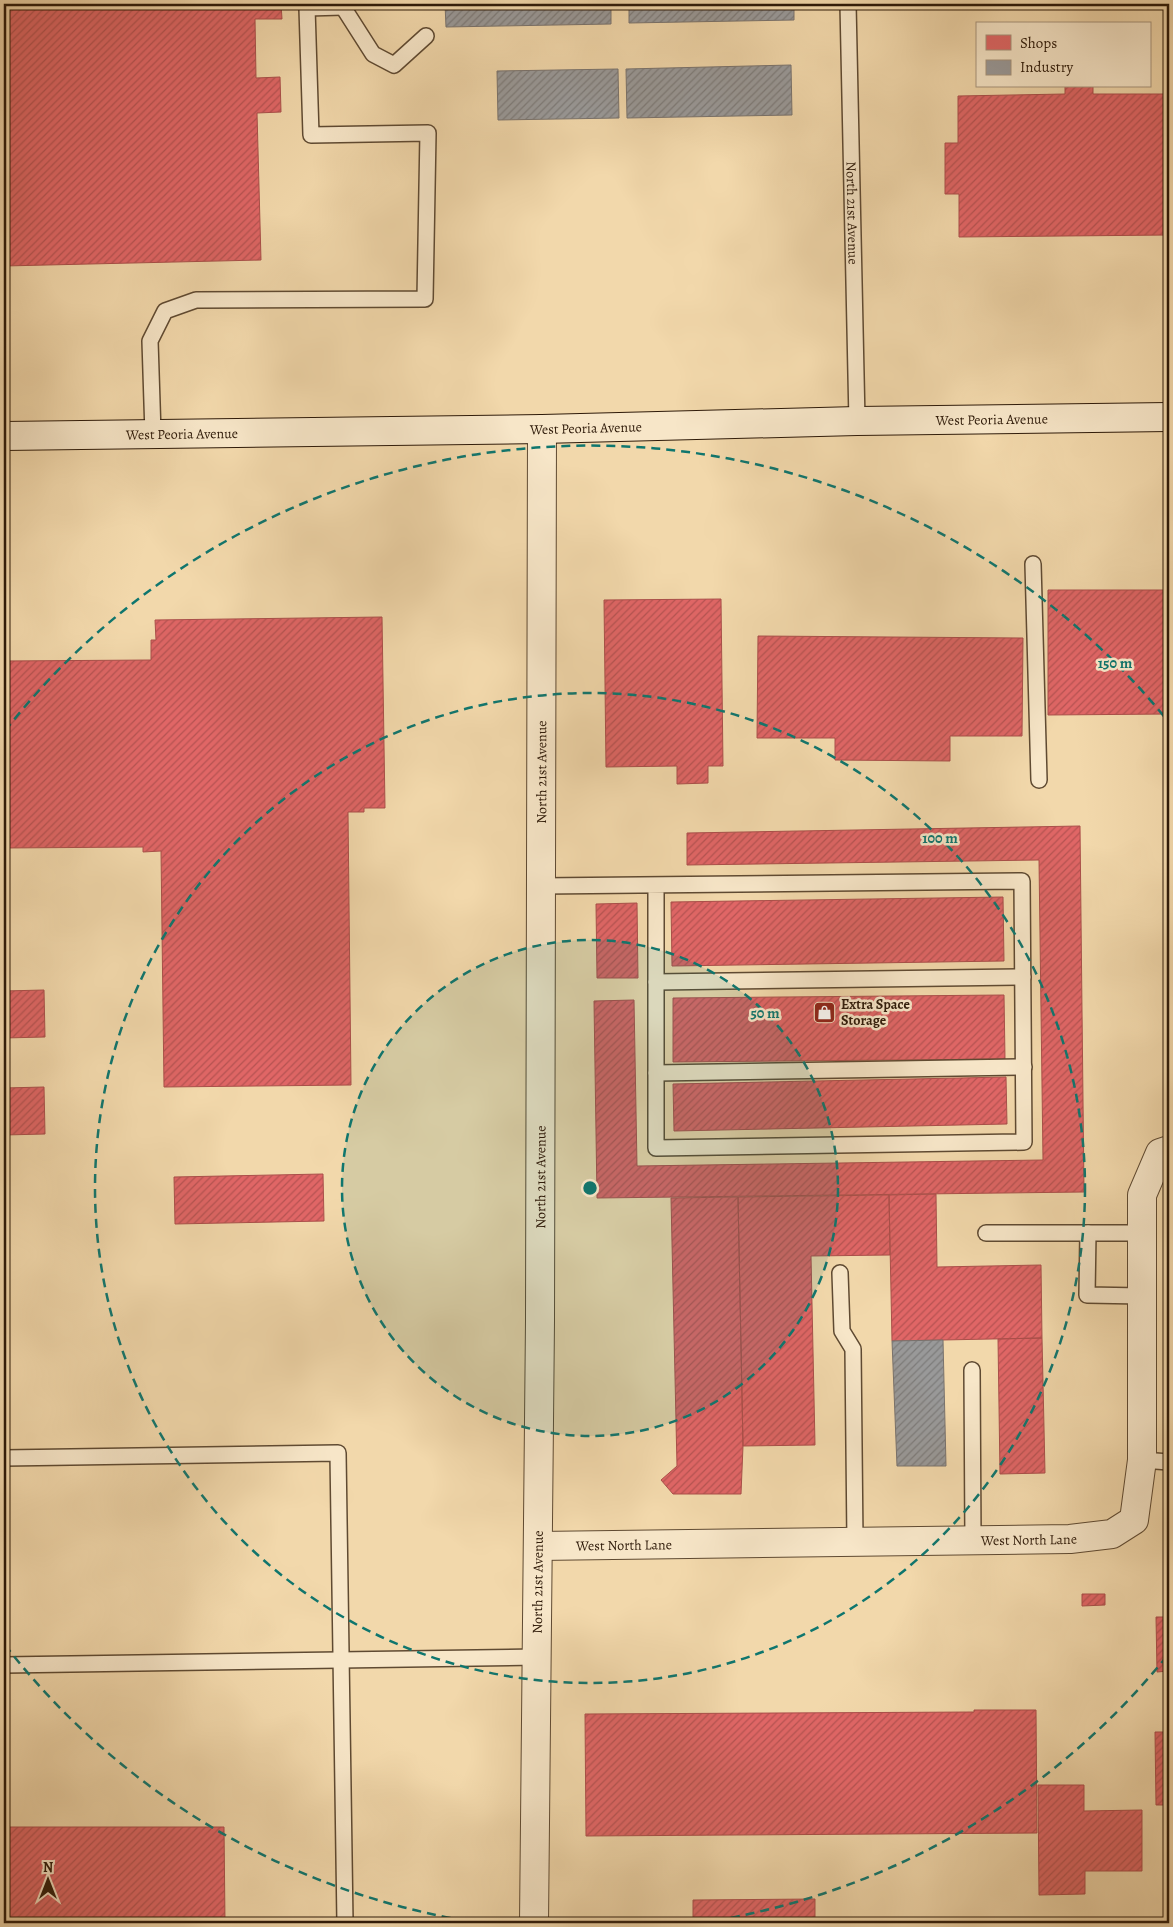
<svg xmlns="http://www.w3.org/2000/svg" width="1173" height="1927" font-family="Alegreya,serif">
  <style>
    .shops { fill: url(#shops-hatch); stroke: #ab4f4a }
    .industry { fill: url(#industry-hatch); stroke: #79736e }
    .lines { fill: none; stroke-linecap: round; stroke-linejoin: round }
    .lane-casing { stroke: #5f4a32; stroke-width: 18 }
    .street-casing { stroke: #5f4a32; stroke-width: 30 }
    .secondary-casing { stroke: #2e1a09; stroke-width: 30 }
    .lane { stroke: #f7e6c8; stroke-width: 15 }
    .street { stroke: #f7e6c8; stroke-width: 28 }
    .secondary { stroke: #f7e6c8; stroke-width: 28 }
    .ring { fill: none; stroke: #0f766e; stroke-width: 2.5; stroke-dasharray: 9 6 }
    .labels { text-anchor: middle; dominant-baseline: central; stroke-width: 5; stroke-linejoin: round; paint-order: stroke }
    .street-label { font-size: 14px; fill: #2e1a09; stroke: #f7e6c8 }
    .poi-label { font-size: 14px; font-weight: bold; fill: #2e1a09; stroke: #f7e6c8; text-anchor: start }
    .centre { fill: #0f766e; stroke: #f7e6c8; stroke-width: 2.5 }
    .ring-label { font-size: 15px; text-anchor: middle; font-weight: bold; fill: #0f766e; stroke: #f7e6c8; stroke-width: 5; stroke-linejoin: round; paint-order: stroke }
  </style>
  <defs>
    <pattern id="shops-hatch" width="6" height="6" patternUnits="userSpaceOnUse" patternTransform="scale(1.25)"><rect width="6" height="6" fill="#e06666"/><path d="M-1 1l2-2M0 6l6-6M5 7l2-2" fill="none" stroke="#b65352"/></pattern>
    <pattern id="industry-hatch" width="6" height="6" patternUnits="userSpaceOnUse" patternTransform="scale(1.25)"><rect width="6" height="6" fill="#999"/><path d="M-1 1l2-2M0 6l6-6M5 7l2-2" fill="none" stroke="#7d7c7b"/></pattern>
  </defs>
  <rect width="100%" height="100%" fill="#f2d8ab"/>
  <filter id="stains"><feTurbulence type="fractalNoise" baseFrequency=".004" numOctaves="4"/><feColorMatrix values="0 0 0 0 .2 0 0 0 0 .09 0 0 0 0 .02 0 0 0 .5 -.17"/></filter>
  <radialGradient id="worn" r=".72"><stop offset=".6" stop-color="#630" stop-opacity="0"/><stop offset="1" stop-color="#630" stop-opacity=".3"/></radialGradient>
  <path class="shops" d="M4 4H281L282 19H255L256 78 280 77 281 112 257 113 261 260 4 266Z
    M1065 86H1093V94H1169V235L959 237V194H945V143H958V96L1065 94Z
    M1048 590H1169V714L1048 715Z
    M721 599 723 766H708V783L677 784V766L606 767 604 600Z
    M382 617 385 808H364V812H348L351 1085 164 1087 161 851 143 852V847L4 848V661L151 660V640H156L155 620Z
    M758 636 1023 638 1022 736H950V761L835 760V738H757Z
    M1080 826 1084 1192 597 1198 594 1001 634 1000 637 1166 1043 1160 1039 860 687 865V833Z
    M1003 897 1004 961 672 966 671 902Z
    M637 903 638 978H597L596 904Z
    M44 990 45 1037 4 1038V991Z
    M1004 995 1005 1059 673 1062V998Z
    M1006 1077 1007 1124 674 1131 673 1084Z
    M44 1087 45 1134 4 1135V1088Z
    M323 1174 324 1221 175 1224 174 1177Z
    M936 1194 937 1267 1041 1265 1042 1338 892 1341 889 1195Z
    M889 1195 890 1255 811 1256 815 1445 743 1446 738 1197Z
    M738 1197 743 1446 741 1494H673L661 1480 677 1466 671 1198Z
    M1042 1338 1045 1473 1000 1474 998 1339Z
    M1082 1594H1105V1605L1082 1606Z
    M1156 1617H1169V1671L1157 1672Z
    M974 1710H1036L1037 1833 586 1836 585 1714 974 1712Z
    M1155 1732H1169V1805H1156Z
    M4 1750H5V1827H224L225 1923H4Z
    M1038 1785H1084V1811L1142 1810V1871H1085V1894L1039 1895Z
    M815 1899V1923H693V1900Z"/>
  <path class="industry" d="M445 4H611V24L446 27Z
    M629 4H794V20L629 23Z
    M791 65 792 115 627 118 626 69Z
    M618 69 619 118 498 120 497 71Z
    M943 1340 946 1466H897L892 1341Z"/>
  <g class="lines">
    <defs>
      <g id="lane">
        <path d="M307 4V8L343 7 345 4"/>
        <path id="s1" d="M848 4 857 421"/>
        <path d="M343 7 373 54 394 65 426 36"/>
        <path d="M153 434 150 341 165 311 196 300 425 299 428 133 311 135 307 8"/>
        <path d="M1033 564 1039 780"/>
        <path d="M541 886 1022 881 1024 1142 656 1148V885"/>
        <path d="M656 982 1023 977"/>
        <path d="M656 1073 1024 1067"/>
        <path d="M986 1233H1142"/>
        <path d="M1088 1233 1087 1295 1142 1296"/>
        <path d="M840 1273 842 1331 853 1349 855 1542"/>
        <path d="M972 1370 973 1540"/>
        <path d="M4 1458 338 1453 345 1923"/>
        <path d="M1142 1460 1169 1462"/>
        <path d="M4 1665 536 1657"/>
      </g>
      <g id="street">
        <path id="s2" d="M538 1546 1070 1539 1112 1534 1134 1520 1142 1460V1195L1160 1153 1169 1150"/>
        <path id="s3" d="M534 1923 540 1321 542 429"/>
      </g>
      <g id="secondary">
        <path id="s4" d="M4 436 542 429 857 421 1169 417"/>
      </g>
    </defs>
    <use href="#lane" class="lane-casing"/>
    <use href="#street" class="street-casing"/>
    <use href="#secondary" class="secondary-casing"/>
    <use href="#lane" class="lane"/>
    <use href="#street" class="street"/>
    <use href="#secondary" class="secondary"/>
  </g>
  <circle cx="590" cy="1188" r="248" fill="#0f766e" fill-opacity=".12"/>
  <g class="ring">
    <circle cx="590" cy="1188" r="248"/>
    <circle cx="590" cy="1188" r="495"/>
    <path d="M1167 1656A743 743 0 0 1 700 1923M480 1923A743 743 0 0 1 5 1645M5 731A743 743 0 0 1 1167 720"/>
  </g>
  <defs>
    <symbol id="shop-square" viewBox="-11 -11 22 22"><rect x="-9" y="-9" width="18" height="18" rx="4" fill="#8f2418" stroke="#f7e6c8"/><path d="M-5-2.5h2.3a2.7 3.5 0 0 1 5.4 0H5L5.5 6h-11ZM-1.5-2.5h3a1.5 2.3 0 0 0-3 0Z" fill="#fff"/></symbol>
  </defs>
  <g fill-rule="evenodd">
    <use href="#shop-square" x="812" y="1000" width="25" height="25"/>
  </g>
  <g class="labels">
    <g class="street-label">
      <text stroke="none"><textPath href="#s1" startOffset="209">North 21st Avenue</textPath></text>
      <text stroke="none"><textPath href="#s4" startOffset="988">West Peoria Avenue</textPath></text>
      <text stroke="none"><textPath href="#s4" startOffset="582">West Peoria Avenue</textPath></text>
      <text stroke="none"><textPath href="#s4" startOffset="178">West Peoria Avenue</textPath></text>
      <text stroke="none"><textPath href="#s3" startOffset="1151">North 21st Avenue</textPath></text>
      <text stroke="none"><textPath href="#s3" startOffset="746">North 21st Avenue</textPath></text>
      <text stroke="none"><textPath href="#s2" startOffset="491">West North Lane</textPath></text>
      <text stroke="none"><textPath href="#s2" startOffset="86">West North Lane</textPath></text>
      <text stroke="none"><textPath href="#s3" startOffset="341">North 21st Avenue</textPath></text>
    </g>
    <g class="poi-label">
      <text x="841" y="1004">Extra Space<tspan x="841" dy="16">Storage</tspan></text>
    </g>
  </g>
  <circle cx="590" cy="1188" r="8" class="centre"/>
  <g class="ring-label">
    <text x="1115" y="668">150 m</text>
    <text x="940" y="843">100 m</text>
    <text x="765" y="1018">50 m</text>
  </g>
  <rect width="1173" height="1927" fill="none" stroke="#f2d8ab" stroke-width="20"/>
  <rect x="5" y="5" width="1163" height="1917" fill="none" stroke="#2e1a09" stroke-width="2.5"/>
  <rect x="10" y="10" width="1153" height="1907" fill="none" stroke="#2e1a09"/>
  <rect x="976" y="22" width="175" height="65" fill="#f7e6c8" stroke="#a7947c"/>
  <rect x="986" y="35" width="25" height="15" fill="#e06666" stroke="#a7947c"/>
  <text x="1020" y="48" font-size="15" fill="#2e1a09">Shops</text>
  <rect x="986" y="60" width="25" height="15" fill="#999999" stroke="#a7947c"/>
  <text x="1020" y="72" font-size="15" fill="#2e1a09">Industry</text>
  <g transform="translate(48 1880)" stroke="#f7e6c8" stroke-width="4" paint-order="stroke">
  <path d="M0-4L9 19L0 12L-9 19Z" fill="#2e1a09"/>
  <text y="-8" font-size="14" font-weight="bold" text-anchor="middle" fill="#2e1a09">N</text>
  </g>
  <rect width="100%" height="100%" filter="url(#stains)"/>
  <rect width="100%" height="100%" fill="url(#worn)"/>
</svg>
